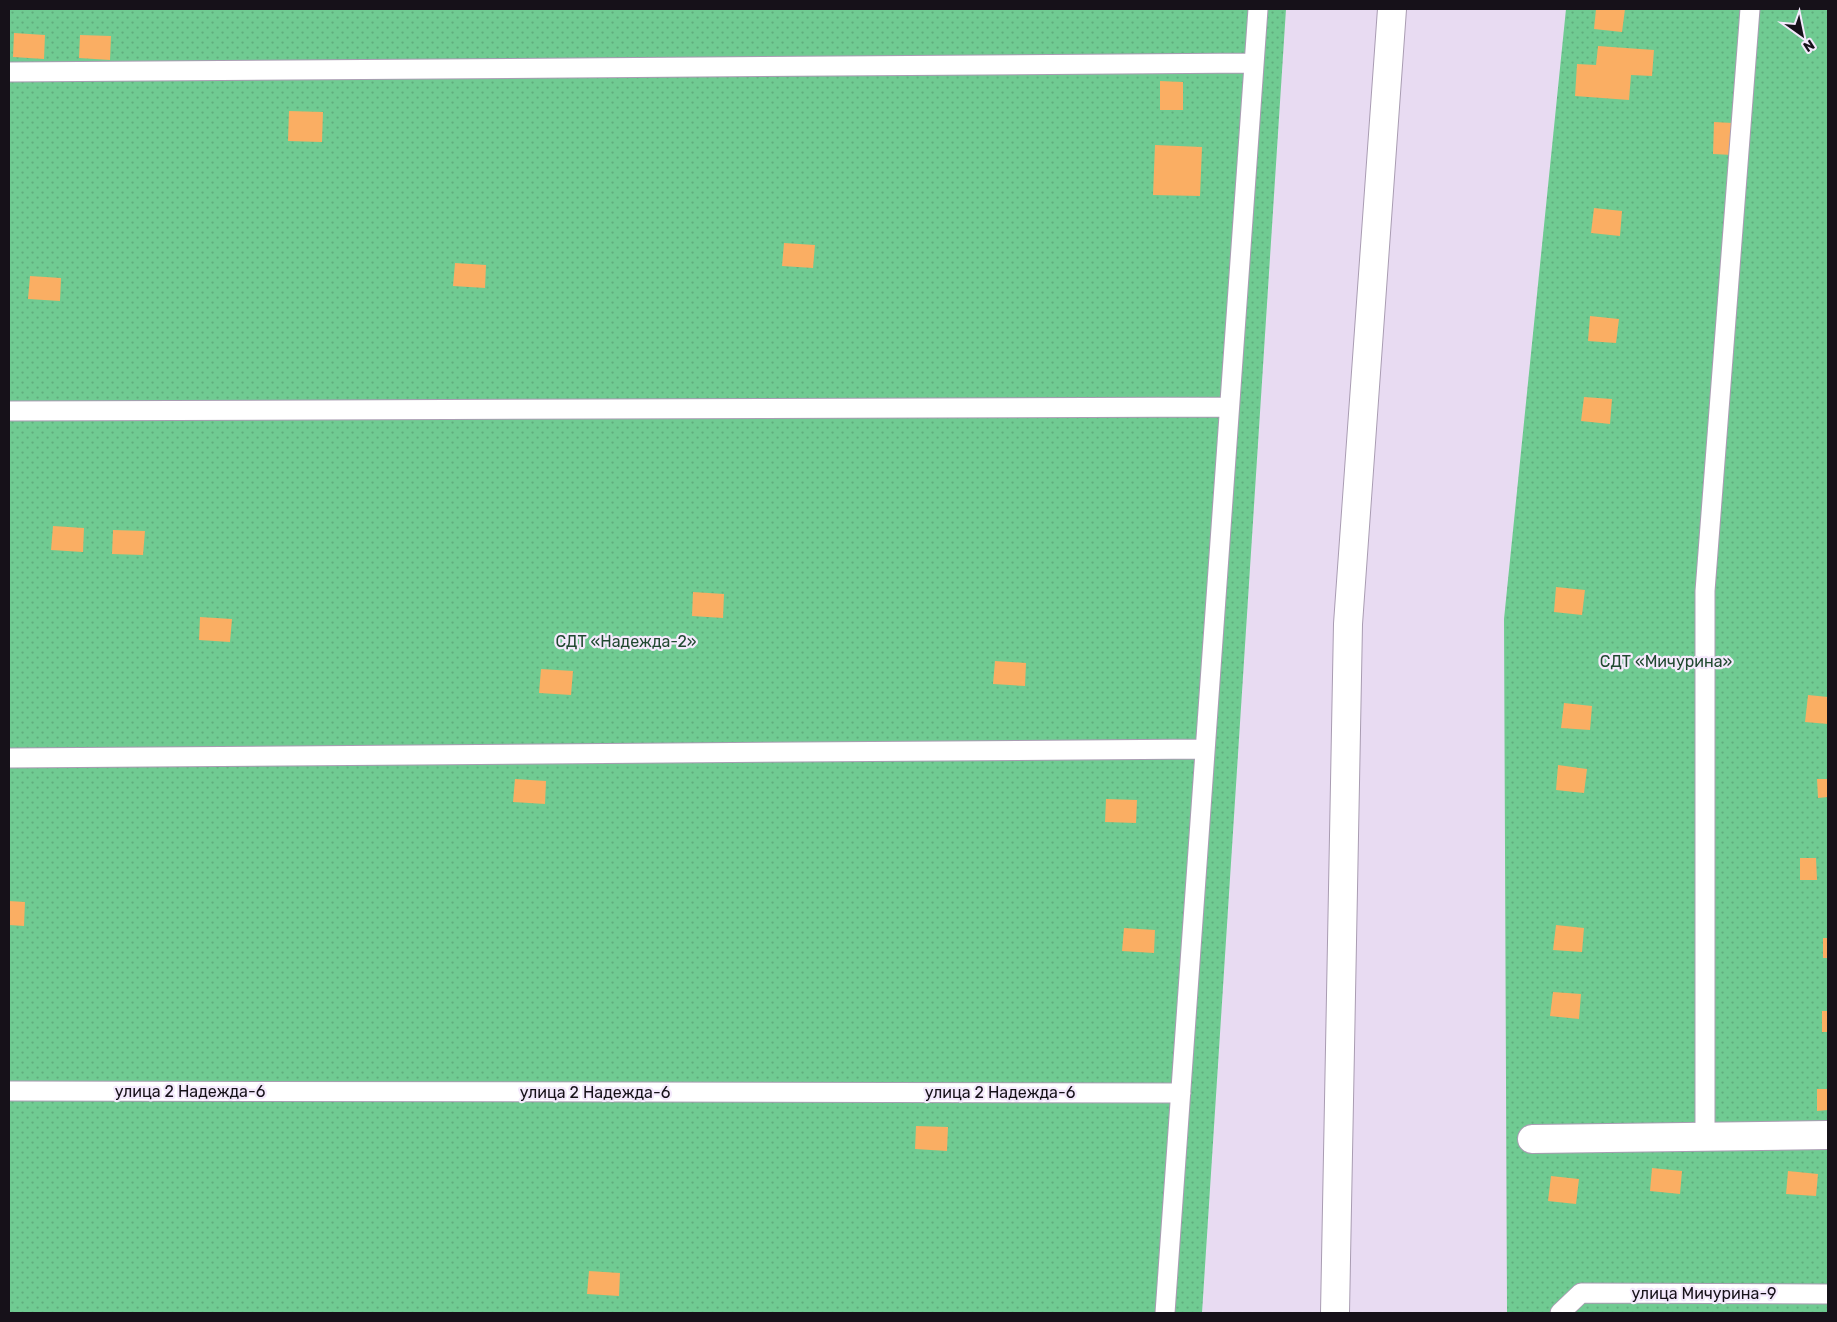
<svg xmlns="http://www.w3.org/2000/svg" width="1837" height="1322" font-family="Rubik,sans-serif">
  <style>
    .grass { fill: url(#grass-dots) }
    .building { fill: #faae63 }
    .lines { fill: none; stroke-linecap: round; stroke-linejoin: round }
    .service-casing { stroke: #a99cb2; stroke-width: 21 }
    .minor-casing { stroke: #a99cb2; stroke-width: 30 }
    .tertiary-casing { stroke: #a99cb2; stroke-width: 30 }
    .service { stroke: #fff; stroke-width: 19 }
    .minor { stroke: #fff; stroke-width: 28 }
    .tertiary { stroke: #fff; stroke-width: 28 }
    .labels { text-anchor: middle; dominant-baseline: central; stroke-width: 4.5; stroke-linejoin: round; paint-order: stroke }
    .park-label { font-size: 16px; fill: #204930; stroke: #f4e9fc }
    .street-label { font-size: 16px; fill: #161119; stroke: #f4e9fc }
  </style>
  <defs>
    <pattern id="grass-dots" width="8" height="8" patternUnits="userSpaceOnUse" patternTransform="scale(1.25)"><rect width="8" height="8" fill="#70cb92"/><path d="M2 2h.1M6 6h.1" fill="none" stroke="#60ad7d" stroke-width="1.8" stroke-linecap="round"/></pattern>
  </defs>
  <rect width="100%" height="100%" fill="#e8dbf2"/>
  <path class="grass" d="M9 9H1286L1202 1313H9Z
    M1566 9H1828V1313H1507L1504 619Z"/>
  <path class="building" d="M1596 9H1625L1622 32 1594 29Z
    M14 33 45 35 44 59 13 57Z
    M80 35 111 36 110 60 79 58Z
    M1598 46 1654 50 1652 76 1631 75 1629 100 1575 96 1577 64 1596 65Z
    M1160 81 1183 82V110H1160Z
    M289 111 323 112 322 142 288 141Z
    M1714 122 1733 123 1732 155 1713 154Z
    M1155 145 1202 147 1200 196 1153 195Z
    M1594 208 1622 211 1620 236 1591 233Z
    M784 243 815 245 813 268 782 266Z
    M455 263 486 265 485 288 453 286Z
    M30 276 61 278 60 301 28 299Z
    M1590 316 1619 319 1616 343 1588 341Z
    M1584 397 1612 399 1610 424 1581 421Z
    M53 526 84 528 83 552 51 550Z
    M113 530 145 531 143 555 112 554Z
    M1556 587 1585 590 1582 615 1554 612Z
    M693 592 724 594 723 618 692 616Z
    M200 617 232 619 230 642 199 640Z
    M995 661 1026 663 1025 686 993 684Z
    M541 669 573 671 571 695 539 693Z
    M1808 695 1828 697V724L1805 722Z
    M1564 703 1592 706 1590 730 1561 728Z
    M1558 765 1587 769 1584 793 1556 790Z
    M515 779 546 781 545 804 513 802Z
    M1817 779H1828V797L1818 798Z
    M1106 799 1137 800 1136 823 1105 822Z
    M1800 858H1816L1817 880H1800Z
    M9 901 25 902 24 926 9 925Z
    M1556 925 1584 928 1582 952 1553 950Z
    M1124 928 1155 930 1154 953 1122 951Z
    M1823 938H1828V958H1823Z
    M1553 992 1581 994 1579 1019 1550 1016Z
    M1822 1011H1828V1032H1822Z
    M1817 1089H1828V1110L1817 1111Z
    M916 1126 948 1127 947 1151 915 1149Z
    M1652 1168 1682 1171 1680 1194 1650 1191Z
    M1788 1171 1818 1174 1816 1196 1786 1194Z
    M1551 1176 1579 1179 1576 1204 1548 1201Z
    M589 1271 620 1273 619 1296 587 1294Z"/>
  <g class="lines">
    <defs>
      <path id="service" d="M9 72 1254 63
        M9 411 1229 407
        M9 758 1205 749
        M9 1091 1181 1093
        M1705 1137V591L1750 9
        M1165 1313 1258 9
        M1560 1313 1581 1293 1828 1294"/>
      <path id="minor" d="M1532 1139 1828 1135"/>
      <path id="tertiary" d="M1335 1313 1348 624 1392 9"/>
    </defs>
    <use href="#service" class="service-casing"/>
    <use href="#minor" class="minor-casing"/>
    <use href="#tertiary" class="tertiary-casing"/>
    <use href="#service" class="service"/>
    <use href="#minor" class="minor"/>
    <use href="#tertiary" class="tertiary"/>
  </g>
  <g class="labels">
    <g class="park-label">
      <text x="626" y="641">СДТ «Надежда-2»</text>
      <text x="1666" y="661">СДТ «Мичурина»</text>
    </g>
    <g class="street-label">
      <text x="190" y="1091">улица 2 Надежда-6</text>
      <text x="595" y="1092">улица 2 Надежда-6</text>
      <text x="1000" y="1092">улица 2 Надежда-6</text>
      <text x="1704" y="1293">улица Мичурина-9</text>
    </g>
  </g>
  <rect width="1837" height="1322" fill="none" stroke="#161119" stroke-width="20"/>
  <g transform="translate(1802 35) rotate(147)" stroke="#f4e9fc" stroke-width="4" paint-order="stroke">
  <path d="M0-4L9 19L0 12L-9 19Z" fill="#161119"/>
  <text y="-8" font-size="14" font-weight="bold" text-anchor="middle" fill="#161119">N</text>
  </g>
</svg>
